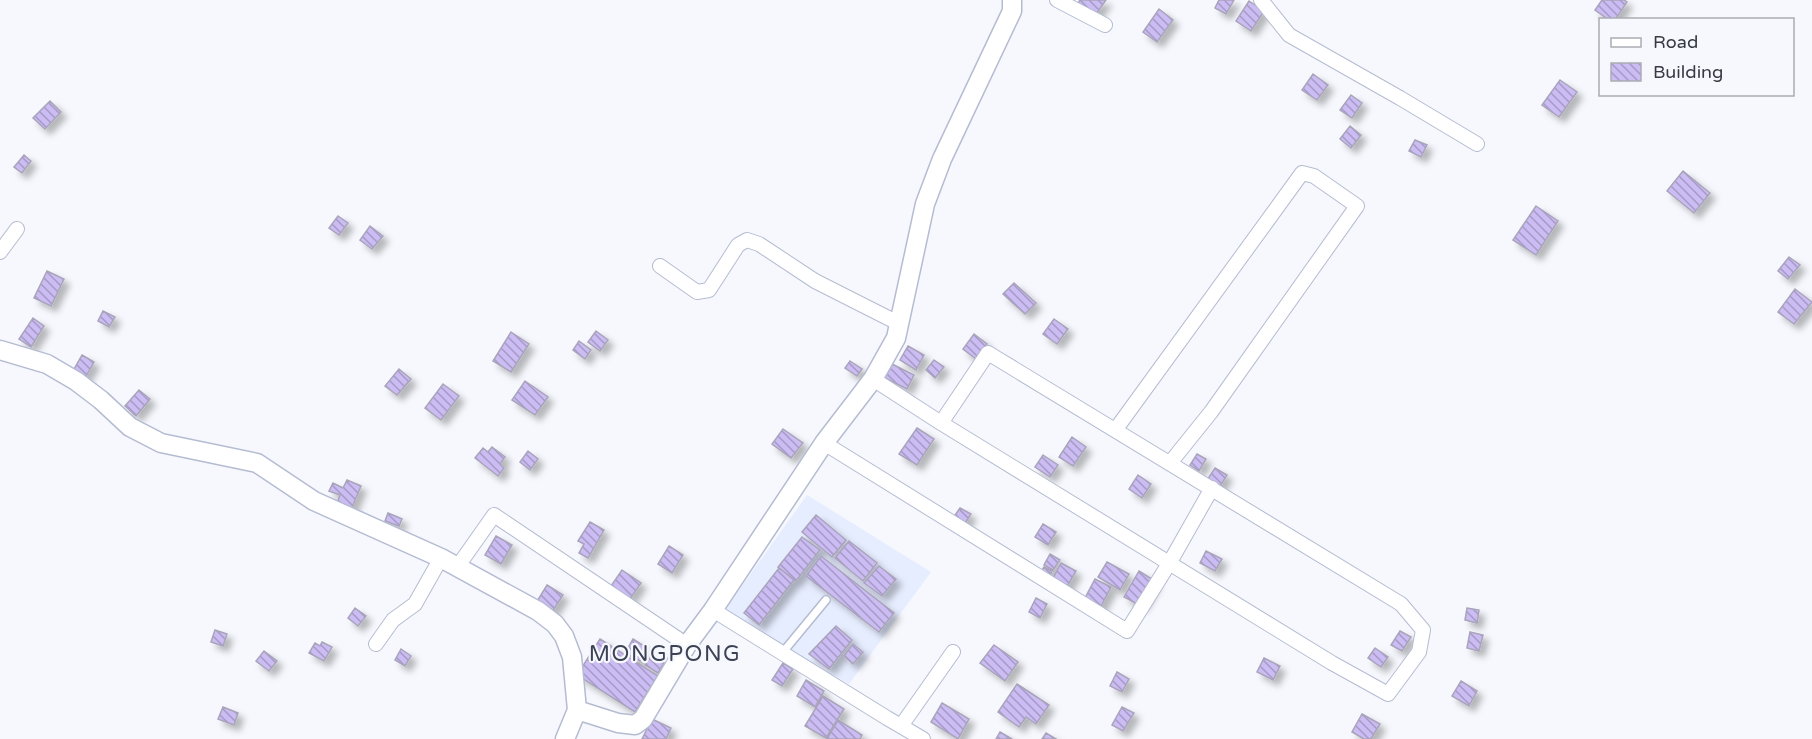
<svg xmlns="http://www.w3.org/2000/svg" width="1812" height="739" font-family="'Varela Round',sans-serif">
  <style>
    .built { fill: #e6edff }
    .building { fill: url(#building-back-hatch); stroke: #a9a4ba; stroke-width: 1.5; filter: url(#shadow) }
    .lines { fill: none; stroke-linecap: round; stroke-linejoin: round }
    .lane-casing { stroke: #b5bcd2; stroke-width: 10 }
    .street-casing { stroke: #b5bcd2; stroke-width: 16 }
    .secondary-casing { stroke: #b5bcd2; stroke-width: 21 }
    .lane { stroke: #fff; stroke-width: 7 }
    .street { stroke: #fff; stroke-width: 14 }
    .secondary { stroke: #fff; stroke-width: 18 }
    .labels { text-anchor: middle; dominant-baseline: central; stroke-width: 4.5; stroke-linejoin: round; paint-order: stroke }
    .quarter-label { font-size: 22px; letter-spacing: 1.5px; fill: #3c4254; stroke: #f6f8fd }
  </style>
  <defs>
    <pattern id="building-back-hatch" width="6" height="6" patternUnits="userSpaceOnUse" patternTransform="scale(1.5)"><rect width="6" height="6" fill="#cbbcf3"/><path d="M-1 5l2 2M0 0l6 6M5-1l2 2" fill="none" stroke="#a69ac6"/></pattern>
    <filter id="shadow"><feDropShadow dx="5.5" dy="5.5" stdDeviation="3" flood-color="#0004"/></filter>
  </defs>
  <rect width="100%" height="100%" fill="#f6f8fd"/>
  <path class="built" d="M807 495 931 572 849 684 724 611Z"/>
  <path class="building" d="M1080 0H1106L1094 17 1077 5Z
    M1219 0H1234L1226 14 1215 8Z
    M1602 0H1624L1627 2 1615 20H1609L1595 10Z
    M1249 1 1264 11 1251 31 1236 21Z
    M1159 9 1173 20 1157 42 1143 32Z
    M1313 74 1328 85 1317 100 1302 90Z
    M1560 80 1577 92 1559 117 1542 105Z
    M1351 95 1362 103 1352 118 1340 110Z
    M50 101 61 112 45 129 33 118Z
    M1350 126 1361 135 1351 148 1340 139Z
    M1415 140 1427 145 1421 157 1409 151Z
    M24 155 31 161 22 173 14 167Z
    M1683 171 1710 193 1694 213 1667 191Z
    M1536 206 1558 221 1536 255 1513 240Z
    M338 216 348 223 339 235 329 228Z
    M370 226 383 236 372 249 360 240Z
    M1789 257 1800 265 1788 279 1778 271Z
    M47 271 64 279 51 306 34 298Z
    M1014 283 1036 303 1025 314 1003 294Z
    M1795 289 1812 302 1794 324 1778 312Z
    M103 311 115 317 109 327 98 321Z
    M33 318 44 326 31 347 19 339Z
    M1054 319 1068 329 1057 344 1043 334Z
    M596 331 608 340 600 351 588 342Z
    M511 332 529 344 511 372 493 361Z
    M974 334 987 344 976 359 963 349Z
    M579 341 591 350 585 359 573 350Z
    M908 346 924 355 916 370 900 360Z
    M82 355 94 362 85 378 73 371Z
    M934 360 944 367 935 378 926 370Z
    M850 361 862 369 857 376 845 368Z
    M892 364 914 375 907 389 885 378Z
    M399 369 411 379 397 395 385 386Z
    M525 381 548 397 535 415 512 400Z
    M443 384 459 396 441 420 425 408Z
    M139 390 150 399 136 416 125 406Z
    M917 428 934 439 917 465 899 454Z
    M783 429 803 443 791 458 772 444Z
    M1072 437 1086 447 1073 466 1059 457Z
    M492 447 505 457 500 464 504 468 498 476 475 458 483 448 488 452Z
    M528 451 538 459 530 470 520 462Z
    M1197 454 1206 459 1199 471 1190 465Z
    M1043 455 1058 465 1050 477 1035 467Z
    M1215 468 1227 475 1219 488 1207 480Z
    M1138 475 1151 484 1142 498 1129 489Z
    M347 480 361 486 351 510 337 503 340 495 329 491 333 483 343 488Z
    M960 508 971 514 964 525 953 518Z
    M388 513 402 519 399 526 385 521Z
    M816 515 846 540 832 557 802 532Z
    M590 522 604 530 588 558 579 553 584 544 578 541Z
    M1043 524 1056 532 1048 545 1035 537Z
    M496 536 512 545 501 564 485 555Z
    M802 537 820 550 796 581 778 567Z
    M849 541 877 563 863 581 835 558Z
    M669 546 683 555 672 573 658 564Z
    M1206 551 1222 559 1215 571 1200 563Z
    M1050 554 1060 560 1053 570 1044 565Z
    M821 556 894 613 879 632 806 576Z
    M1107 562 1129 574 1120 590 1098 577Z
    M1061 563 1076 571 1065 590 1051 582Z
    M879 566 896 579 882 596 864 583Z
    M1044 567 1052 571 1048 580 1039 575Z
    M779 568 794 580 759 625 744 613Z
    M622 570 641 583 630 599 611 586Z
    M1139 571 1155 581 1141 606 1124 597Z
    M1095 579 1111 587 1100 608 1084 600Z
    M547 585 563 595 552 612 536 603Z
    M1036 598 1047 604 1040 618 1029 612Z
    M355 608 366 616 358 626 348 618Z
    M1467 608 1479 610 1477 623 1465 620Z
    M836 626 852 640 829 669 809 654Z
    M215 630 227 634 223 646 211 642Z
    M1400 631 1411 637 1402 651 1391 645Z
    M1470 632 1483 635 1479 651 1467 648Z
    M600 639 658 676 635 712 577 675Z
    M633 639 647 648 640 661 625 653Z
    M322 642 332 647 324 661 309 653 315 643 320 646Z
    M853 644 863 652 853 664 844 656Z
    M994 645 1018 662 1005 681 980 663Z
    M1375 648 1388 657 1381 667 1368 658Z
    M401 649 411 656 405 666 395 660Z
    M264 651 277 661 269 671 256 661Z
    M652 655 664 663 658 673 645 665Z
    M1264 658 1280 666 1273 680 1257 672Z
    M783 663 793 669 782 686 772 680Z
    M1117 672 1129 679 1122 692 1110 686Z
    M806 680 824 691 815 707 797 696Z
    M1461 681 1477 691 1469 706 1452 696Z
    M1017 684 1049 705 1036 724 1026 717 1019 727 998 712Z
    M823 696 844 709 826 738 805 726Z
    M942 703 969 719 958 739 931 722Z
    M223 707 238 713 234 725 218 719Z
    M1122 707 1134 713 1123 731 1112 725Z
    M1362 714 1380 724 1371 739H1364L1352 732Z
    M652 719 671 728 666 739H642Z
    M838 720 862 735 860 739H827Z
    M1000 732 1012 739H996Z
    M1046 733 1056 739H1042Z"/>
  <g class="lines">
    <defs>
      <path id="lane" d="M783 652 826 600"/>
      <path id="street" d="M1057 0 1105 25
        M1261 0 1289 35 1400 98 1477 144
        M0 252 17 229
        M660 266 697 292 709 290 738 245 747 240 759 244 815 281 900 324
        M873 379 941 423 1332 663 1388 694 1419 652 1423 630 1401 604 988 353 941 423
        M1116 429 1302 173 1314 176 1357 206 1211 412 1170 463
        M824 443 1127 631 1170 562 1212 488
        M458 566 494 515 687 645
        M713 610 887 718 923 739
        M376 644 393 620 415 604 441 558
        M901 726 953 652"/>
      <path id="secondary" d="M0 350 47 364 76 381 101 400 130 427 161 443 257 463 314 501 441 558 538 611 555 624 564 636 572 657 577 710 565 739
        M577 710 618 723 635 725 643 719 687 645 713 610 824 443 873 379 896 338 925 204 942 159 1012 11V0"/>
    </defs>
    <use href="#lane" class="lane-casing"/>
    <use href="#street" class="street-casing"/>
    <use href="#secondary" class="secondary-casing"/>
    <use href="#lane" class="lane"/>
    <use href="#street" class="street"/>
    <use href="#secondary" class="secondary"/>
  </g>
  <g class="labels">
    <g class="quarter-label">
      <text x="665" y="654">MONGPONG</text>
    </g>
  </g>
  <rect x="1599" y="18" width="195" height="78" fill="#f6f8fd" stroke="#aaacb3" stroke-width="1.5"/>
  <rect x="1611" y="38" width="30" height="9" fill="#ffffff" stroke="#aaacb3" stroke-width="1.5"/>
  <text x="1653" y="48" font-size="18" fill="#373a43">Road</text>
  <rect x="1611" y="63" width="30" height="18" fill="url(#building-back-hatch)" stroke="#aaacb3" stroke-width="1.5"/>
  <text x="1653" y="78" font-size="18" fill="#373a43">Building</text>
</svg>
